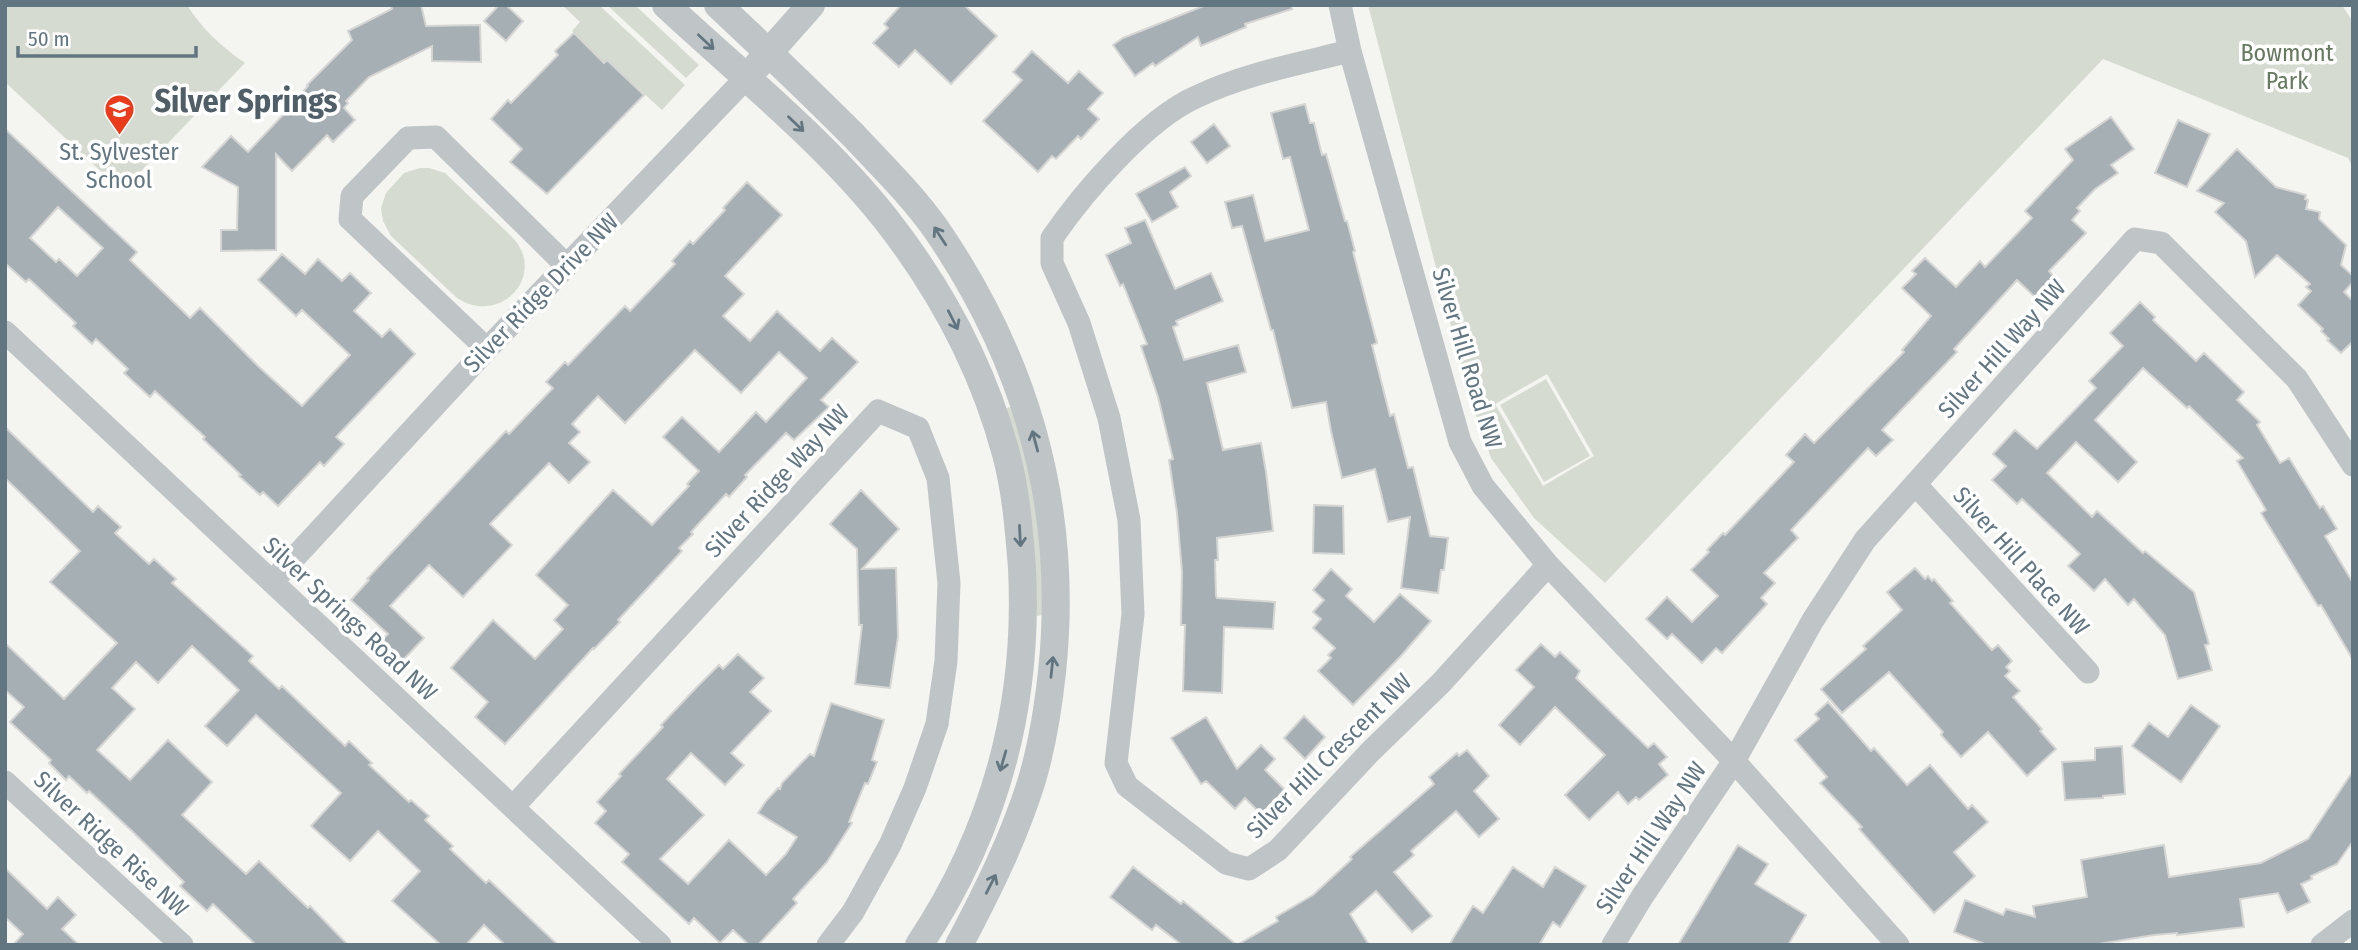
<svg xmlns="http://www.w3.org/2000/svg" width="2358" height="950" font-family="'Fira Sans Condensed',sans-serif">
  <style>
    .green { fill: #d6dbd1; fill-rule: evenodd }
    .building { fill: #a6afb4; stroke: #d5d5d3; stroke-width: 2; fill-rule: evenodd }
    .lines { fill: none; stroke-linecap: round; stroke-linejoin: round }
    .minor { stroke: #bfc4c6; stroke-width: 23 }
    .tertiary { stroke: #bfc4c6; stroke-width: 28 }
    .oneway { stroke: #627682 }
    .labels { text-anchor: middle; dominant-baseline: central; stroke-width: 7; stroke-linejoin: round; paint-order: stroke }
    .park-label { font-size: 24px; fill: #687961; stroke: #fff }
    .poi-label { font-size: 24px; fill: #627682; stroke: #fff }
    .street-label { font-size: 24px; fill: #627682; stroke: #fff }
    .district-label { font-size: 32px; font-weight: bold; fill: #505f67; stroke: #fff }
  </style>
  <rect width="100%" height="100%" fill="#f4f4f0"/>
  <path class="green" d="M5 5H187C202 29 222 47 245 63L122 191 5 82Z
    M562 5H599L685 85 662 110 607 60 604 63 572 31 580 22Z
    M607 5H635L699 65 686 78Z
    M1368 5H2342L2353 22V168L2348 158 2103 59 1605 583 1534 518 1491 458 1469 395ZM1547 374 1594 456 1543 486 1495 404Z
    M420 168H429L445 173 512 237C548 274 501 327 457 298L391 236 383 221 381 208 386 193 404 173Z
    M1546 379 1590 456 1544 482 1500 405Z
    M1013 406 1035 471 1048 614 1037 616 1034 587 1001 410Z"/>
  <path class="building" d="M391 5H421L426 26 480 25 481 62 432 61V46L369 77 346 101 348 103 344 108 355 120 333 142 327 135 292 171 276 154V250L221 251V230H237L238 187 202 167 231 136 248 152 300 97 299 96 308 86 307 85 352 40 348 31 392 9Z
    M499 5H506L523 21 506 41 484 21Z
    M901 5H964L997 36 951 84 915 50 899 67 873 43 888 28 884 24Z
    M1206 5H1291L1292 9 1245 24 1246 27 1201 46 1198 37 1155 66 1153 63 1135 76 1113 45 1123 38Z
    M574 33 604 63 607 60 644 95 547 194 510 162 522 149 491 119 508 100 511 103 558 55 555 51Z
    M1032 51 1068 83 1079 71 1103 93 1088 109 1099 119 1081 139 1078 136 1056 159 1052 156 1038 172 983 121 1022 80 1013 72Z
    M1305 104 1310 123H1314L1322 155 1326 154 1345 221H1347L1355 251 1353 252 1377 343 1372 345 1390 416 1394 414 1408 468 1413 467 1430 536 1448 538 1444 570H1441L1438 593 1401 588 1410 517 1388 522 1375 469 1342 478 1331 431 1326 402 1292 408 1273 330H1271L1242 226 1232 228 1225 202 1253 195 1265 241 1309 230 1290 157 1283 159 1271 113Z
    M2111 117 2134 149 2111 165 2118 173 2095 189 2077 208 2080 211 2072 220 2086 233 2049 271 2055 278 2036 298 2017 280 1954 349 1957 352 1882 430 1893 440 1876 456 1868 448 1791 530 1798 538 1764 573 1775 583 1761 598 1767 604 1722 653 1716 648 1702 663 1672 634 1667 639 1646 619 1667 597 1692 622 1718 596 1691 570 1709 552 1707 550 1723 533 1725 535 1794 462 1786 455 1805 434 1814 443 1904 352 1902 350 1931 316 1902 288 1916 274 1912 271 1925 258 1956 287 1980 261 1985 267 2032 218 2025 211 2073 160 2065 149Z
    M2178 120 2210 134 2187 187 2155 173Z
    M1214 124 1230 146 1207 163 1191 142Z
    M5 129 137 252 130 260 190 318 200 308 259 367 302 406 350 355 302 310 296 316 258 280 282 254 305 274 318 259 342 281 350 273 371 293 354 311 382 337 390 329 415 354 336 437 344 444 324 466 320 462 278 506 263 492 260 495 239 476 241 475 203 439 205 437 155 391 150 397 124 373 128 369 96 339 92 344 73 326 76 323 29 279 26 282 5 263ZM58 207 103 248 77 276 59 259 56 262 30 238Z
    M2237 149 2276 187 2306 195 2305 199 2308 200 2306 209 2320 212 2319 219 2346 245 2341 265 2353 276V282L2344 292 2353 301V341L2341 353 2327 340 2329 339 2321 331 2323 329 2298 305 2311 291 2306 287 2310 284 2277 255 2255 277 2246 241 2215 212 2224 203 2197 191Z
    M1185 167 1191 176 1170 192 1178 207 1152 222 1136 194Z
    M747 182 782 215 725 276 744 294 723 316 750 341 777 311 820 351 832 338 858 362 821 400 829 407 794 440 786 433 745 475 747 477 729 497 726 494 691 532 693 534 679 548 682 551 618 620 620 622 594 649 593 648 505 744 475 717 488 702 451 668 493 620 535 659 563 629 554 620 568 605 536 575 613 490 652 525 689 486 687 484 699 471 663 437 682 417 719 452 756 412 766 422 807 378 779 352 741 393 695 350 625 423 598 396 572 424 580 432 569 443 590 462 569 483 549 463 490 524 512 545 463 597 429 565 390 606 424 638 403 660 382 640 388 634 351 600 369 580 367 579 470 469 506 431 509 434 553 388 546 382 565 362 568 365 625 306 630 311 675 264 672 261 690 241 693 244 725 210 723 208Z
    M1145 220 1175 289 1211 273 1223 301 1176 321 1178 325 1173 327 1184 360 1238 345 1246 372 1207 383 1223 450 1261 443 1266 472 1273 531 1217 538 1218 560H1215L1216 596 1217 598 1275 602 1273 629 1224 627 1222 693 1183 691 1185 625H1181L1182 572 1177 513 1169 460 1173 459 1158 397 1141 346 1147 344 1123 284 1120 286 1106 255 1131 243 1125 228Z
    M2140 302 2155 317 2153 320 2196 361 2204 353 2244 392 2237 400 2260 422 2257 425 2280 463 2289 458 2320 508 2323 506 2337 529 2325 536 2353 583V660L2321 605 2318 606 2261 513 2266 510 2237 461 2243 458 2189 406 2187 408 2143 368 2095 420 2137 462 2118 482 2076 442 2047 473 2092 517 2097 511 2143 553 2145 551 2194 592 2209 644 2205 645 2212 670 2178 679 2165 635 2134 599 2128 605 2105 579 2094 591 2068 566 2080 554 2022 499 2017 504 1992 480 2006 466 1993 454 2015 430 2037 449 2096 388 2089 381 2123 346 2110 333Z
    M5 427 93 512 98 506 121 527 115 533 149 564 154 559 176 579 172 583 253 656 249 661 279 689 282 686 345 746 349 741 372 763 369 765 409 802 411 800 429 816 425 820 453 846 450 849 486 883 489 880 558 945H505L484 925 466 945H441L392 901 420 871 378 831 350 861 311 826 341 793 256 715 227 746 205 726 239 690 192 646 158 683 136 662 112 688 135 709 97 750 130 780 168 740 212 782 182 815 246 874 259 861 308 908 310 906 348 945H256L213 904 207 911 180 886 184 882 133 832 89 791 87 793 69 776 66 780 49 763 51 760 10 722 24 707 5 690V643L64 699 117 643 50 582 80 551 5 478Z
    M861 490 899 529 862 569 896 568 898 637 890 688 855 684 862 625H859L857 549 830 524Z
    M1314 505 1343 506 1344 554 1313 553Z
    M1915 568 1925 579 1928 576 1932 581 1934 579 1953 601 1950 603 1992 650 1998 645 2012 661 2006 667 2010 671 2005 676 2020 691 2013 697 2042 729 2040 731 2056 749 2027 776 1988 732 1961 757 1941 735 1943 732 1889 672 1842 713 1821 689 1866 649 1863 646 1902 610 1887 592Z
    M1331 569 1352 589 1346 596 1374 622 1400 594 1431 621 1400 657 1353 705 1318 671 1331 658 1328 655 1335 648 1313 628 1321 619 1313 612 1324 600 1313 590Z
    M1541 644 1555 657 1560 652 1580 671 1576 678 1648 748 1654 743 1667 757 1659 764 1668 775 1639 800 1636 797 1628 804 1618 792 1589 820 1565 795 1605 755 1555 707 1520 745 1499 725 1534 687 1516 670Z
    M738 654 764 678 750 692 771 711 731 753 744 765 725 785 691 753 667 779 704 815 660 859 688 884 729 840 766 875 786 854 797 837 758 813 766 801 778 788 780 789 782 783 810 754 814 756 831 703 884 720 872 760 877 762 868 784 865 783 849 822 852 823 827 862 793 899 797 903 758 945H749L733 930 720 943 694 918 689 924 622 862 629 854 595 823 606 811 597 802 621 776 619 774 663 727 661 725 695 689 719 665 723 669Z
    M1828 702 1871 751 1874 748 1907 785 1930 765 1968 809 1972 805 1988 822 1954 852 1975 876 1934 913 1859 829 1862 827 1820 783 1827 777 1795 740 1819 719 1815 714Z
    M2191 705 2220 726 2181 782 2132 746 2149 723 2168 737Z
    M1304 716 1325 737 1305 759 1284 738Z
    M1206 717 1237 769 1261 745 1275 759 1265 770 1285 790 1261 814 1245 798 1235 809 1206 781 1201 784 1171 738Z
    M2122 746 2125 794 2103 796V798L2065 800 2062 762 2095 760V748Z
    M1467 750 1489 776 1474 791 1499 819 1479 837 1456 811 1411 851 1414 855 1394 872 1432 916 1412 932 1376 891 1350 914 1369 945H1182L1156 925 1152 930 1110 897 1133 867 1181 904 1183 901 1237 945 1278 921 1276 917 1313 895 1352 859 1350 857 1434 784 1429 777 1457 753 1459 756Z
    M2353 771V841L2337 864 2311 876 2312 879 2301 884 2310 902 2287 913 2278 893 2240 899 2244 927 2177 935V933L2154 935 2092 945H1987L1954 932 1965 900 2003 915 2006 909 2035 917 2033 906 2087 897 2081 860 2164 845 2169 877 2261 863 2308 839Z
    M1738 845 1768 864 1755 884 1806 915 1788 945H1678Z
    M1513 867 1543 887 1555 867 1586 886 1560 927 1553 922 1539 945H1449L1473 906 1483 913Z
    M5 868 47 909 58 897 76 915 62 929 79 945H13L23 934 5 917Z"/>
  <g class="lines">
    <path class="minor" d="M1340 5 1350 51 1460 442 1483 486 1548 565 1734 761 1642 897 1613 945
      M1350 51C1298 64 1244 74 1196 97 1146 119 1083 193 1052 238V263L1079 323 1109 418 1129 520 1133 614 1116 763 1127 786 1226 863 1249 869 1278 850 1370 752 1441 683 1548 565
      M5 332 660 945
      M487 349 350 219 352 196 408 138 436 137 567 266
      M1916 485 2088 672
      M272 582 487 349 746 78
      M5 782 182 945
      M513 807 878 411 918 428 938 478 949 583 946 661 937 724 915 788 890 845 853 912 828 945
      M1898 945 1734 761 1813 620 1865 540 2135 239 2161 243 2297 379 2353 465
      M2322 945 2353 921"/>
    <path class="tertiary" d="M666 5C740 74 822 139 885 218 940 288 983 368 1006 454 1016 491 1019 530 1022 568 1029 704 995 831 919 945
      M718 5C764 48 810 92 854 136 882 166 912 195 936 229 1028 363 1069 510 1052 672 1048 709 1042 747 1031 783 1013 840 987 892 959 945
      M757 66 811 5"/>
  </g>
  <defs><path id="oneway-shaft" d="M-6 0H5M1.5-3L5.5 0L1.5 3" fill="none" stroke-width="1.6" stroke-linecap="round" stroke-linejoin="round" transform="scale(1.75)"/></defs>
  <g class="oneway">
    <use href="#oneway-shaft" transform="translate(706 42) rotate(43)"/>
    <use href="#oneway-shaft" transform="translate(796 124) rotate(44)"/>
    <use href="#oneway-shaft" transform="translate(940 236) rotate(-123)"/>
    <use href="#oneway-shaft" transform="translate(953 320) rotate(63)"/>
    <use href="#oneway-shaft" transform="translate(1035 441) rotate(-105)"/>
    <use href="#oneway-shaft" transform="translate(1020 536) rotate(87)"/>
    <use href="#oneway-shaft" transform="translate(1052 667) rotate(-84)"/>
    <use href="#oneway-shaft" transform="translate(1003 761) rotate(106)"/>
    <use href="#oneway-shaft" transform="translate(991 884) rotate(-63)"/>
  </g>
  <defs>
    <symbol id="school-pin" viewBox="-11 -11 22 30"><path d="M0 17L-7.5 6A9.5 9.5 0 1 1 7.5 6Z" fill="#e83c1d" stroke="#fff"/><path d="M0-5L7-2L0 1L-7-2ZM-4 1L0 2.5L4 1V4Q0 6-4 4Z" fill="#fff"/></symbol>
  </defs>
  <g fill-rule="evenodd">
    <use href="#school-pin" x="102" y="92" width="35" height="47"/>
  </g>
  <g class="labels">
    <g class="park-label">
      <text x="2287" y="53">Bowmont<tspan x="2287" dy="28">Park</tspan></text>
    </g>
    <g class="poi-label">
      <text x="119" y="152">St. Sylvester<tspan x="119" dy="28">School</tspan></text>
    </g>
    <g class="street-label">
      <text transform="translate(541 293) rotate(-46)">Silver Ridge Drive NW</text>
      <text transform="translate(2002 349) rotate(-48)">Silver Hill Way NW</text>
      <text transform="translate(1467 358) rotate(73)">Silver Hill Road NW</text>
      <text transform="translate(777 481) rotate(-47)">Silver Ridge Way NW</text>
      <text transform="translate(2021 561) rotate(48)">Silver Hill Place NW</text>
      <text transform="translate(350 619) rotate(43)">Silver Springs Road NW</text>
      <text transform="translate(1329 756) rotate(-45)">Silver Hill Crescent NW</text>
      <text transform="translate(1651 838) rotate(-56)">Silver Hill Way NW</text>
      <text transform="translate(111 844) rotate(43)">Silver Ridge Rise NW</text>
    </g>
    <g class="district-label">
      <text x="246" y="101">Silver Springs</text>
    </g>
  </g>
  <rect width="2358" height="950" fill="none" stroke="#627682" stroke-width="14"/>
  <path d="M18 46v10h178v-10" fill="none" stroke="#627682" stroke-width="3.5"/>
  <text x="28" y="46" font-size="21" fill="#627682" stroke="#ffffff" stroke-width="5" paint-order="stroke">50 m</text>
</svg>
